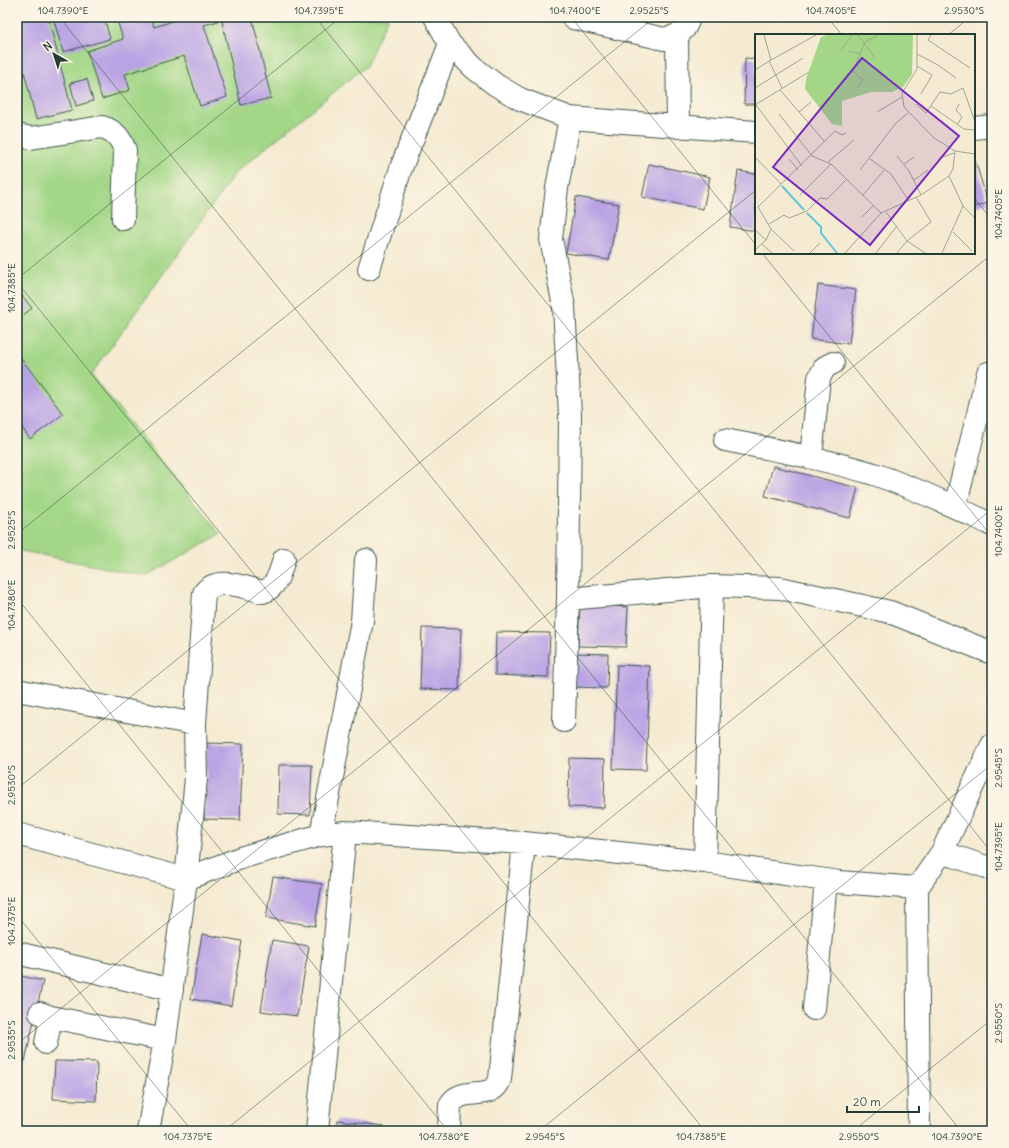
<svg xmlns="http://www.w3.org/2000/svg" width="1009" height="1148" font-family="Delius,sans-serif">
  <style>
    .green { fill: #a3d787; stroke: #618a5e }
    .building { fill: #baa3e4 }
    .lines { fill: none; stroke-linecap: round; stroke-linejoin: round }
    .minor-casing { stroke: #3f574c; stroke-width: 24 }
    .minor { stroke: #fff; stroke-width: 22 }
    .ticks { fill: none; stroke: #1f3d34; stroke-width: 1; stroke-opacity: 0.45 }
    .inset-river { fill: none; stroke: #5fc6dc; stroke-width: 2 }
    .inset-road { fill: none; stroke: #9fa593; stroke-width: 1 }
    .view { fill: #7b2cbf; fill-opacity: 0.15; stroke: #7b2cbf; stroke-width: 2 }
    .inset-edge { fill: none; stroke: #1f3d34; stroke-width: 2 }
    .neatline { fill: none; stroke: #1f3d34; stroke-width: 1.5 }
    .ticks-label { font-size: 10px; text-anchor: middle; fill: #1f3d34 }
  </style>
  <rect width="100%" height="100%" fill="#fcf5e5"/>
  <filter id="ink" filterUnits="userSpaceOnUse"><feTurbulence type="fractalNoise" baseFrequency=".025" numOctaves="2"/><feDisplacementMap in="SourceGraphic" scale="8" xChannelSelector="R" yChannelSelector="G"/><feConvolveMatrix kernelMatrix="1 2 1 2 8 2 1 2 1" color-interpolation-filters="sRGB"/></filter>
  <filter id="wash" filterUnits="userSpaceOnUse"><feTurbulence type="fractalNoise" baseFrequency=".012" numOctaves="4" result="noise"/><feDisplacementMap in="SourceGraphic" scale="16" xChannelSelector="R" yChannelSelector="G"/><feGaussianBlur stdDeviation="0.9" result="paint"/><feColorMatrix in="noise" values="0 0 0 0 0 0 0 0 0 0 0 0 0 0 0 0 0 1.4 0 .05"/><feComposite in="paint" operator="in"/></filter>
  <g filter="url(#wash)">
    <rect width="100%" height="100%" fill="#f5ebd2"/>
    <path class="green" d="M17 17H388L366 66 236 172 91 375 221 534 146 576 17 550Z"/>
    <g id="blocks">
      <path class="building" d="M17 17H48L72 110 36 119 17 44Z
        M53 17H104L110 39 63 52Z
        M116 17H151L154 27 173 21 172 17H216L218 21 204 25 227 97 200 106 184 56 125 74 130 90 102 99 87 51 123 39Z
        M221 17H252L271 98 241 105Z
        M745 58 756 59V104H744Z
        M87 79 93 101 76 106 70 83Z
        M974 157 988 203 974 207Z
        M649 164 710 177 703 209 642 197Z
        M738 171 756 174V231L730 227Z
        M576 197 619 204 609 260 566 253Z
        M818 285 856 290 849 344 811 339Z
        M17 290 32 308 17 320Z
        M17 353 63 414 30 439 17 421Z
        M773 466 858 488 850 518 765 496Z
        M580 605 628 607 626 647 578 646Z
        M422 628 461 629 459 690 420 689Z
        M496 632 550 633 548 677 495 675Z
        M573 653 608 654 607 688 571 687Z
        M617 665 650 666 646 770 613 769Z
        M207 743 243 744 240 820 204 819Z
        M569 758 605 759 604 808 568 807Z
        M279 765H312L310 815 278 814Z
        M273 877 322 884 315 926 266 918Z
        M202 934 242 941 231 1006 191 999Z
        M272 940 309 946 297 1016 261 1011Z
        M17 975 43 981 25 1061 17 1059Z
        M55 1061 97 1062 96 1101 53 1099Z
        M337 1120 384 1126 383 1131H335Z"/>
    </g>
  </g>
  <g filter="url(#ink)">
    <use href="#blocks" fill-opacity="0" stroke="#3f574c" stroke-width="1"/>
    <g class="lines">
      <defs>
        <path id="minor" d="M435 17 450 44 474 68 496 85 520 99 570 118 756 132
          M573 18 664 39C678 37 686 31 689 17
          M677 35 678 127
          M974 128 992 126
          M17 135 31 138 102 127C115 131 120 137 125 150L123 219
          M369 269 401 168 450 44
          M725 440C775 450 825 459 874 474 914 488 954 506 992 525
          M811 457 819 378 825 367 833 363
          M955 507 988 373
          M568 599 712 586 780 588 890 612 992 653
          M17 690 195 724
          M564 721 568 599 570 415 564 307 551 239 557 188 570 118
          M17 834 186 879 243 857 321 835 345 832 524 843 705 862 839 882 917 888 942 852 992 745
          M321 835 362 621 366 560
          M942 852 992 869
          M705 862 712 586
          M917 888 919 1131
          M17 953 172 990
          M814 1009 826 881
          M40 1013 51 1017 46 1043
          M51 1017 165 1040
          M148 1131 165 1040 186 879 196 778 195 724 204 593C217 575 245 588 263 592 277 587 280 572 284 559
          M317 1131 345 832
          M449 1131 450 1105C462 1084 493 1103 500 1079L524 843"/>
      </defs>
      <use href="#minor" class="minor-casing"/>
      <use href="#minor" class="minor"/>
    </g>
  </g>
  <path class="ticks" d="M59 17 961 1131M315 17 992 853M571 17 756 245M827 17 842 35M17 24 26 17M948 35 970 17M974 198 992 220M762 253 992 537M17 279 341 17M17 282 705 1131M17 534 655 17M17 598 448 1131M17 789 756 190M17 915 192 1131M17 1044 992 254M224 1131 992 509M539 1131 992 764M853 1131 992 1019"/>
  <g transform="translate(755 34)">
    <rect width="220" height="220" fill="#f5ebd2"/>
    <path d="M72 1H158L157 40 148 53 137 58H116L87 67V92L77 90 50 55 51 45 66 3Z" fill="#a3d787"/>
    <path class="inset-river" d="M27 152 49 176M52 179 66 193V199L82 219"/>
    <path class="inset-road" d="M103 1 120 24M162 1V35L147 59 149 73 179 104 200 117 220 120M176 1 173 6 215 34M86 17 97 1M94 17 105 20 110 8 123 1M162 20 183 31 201 44M16 26 61 1M14 27 27 54M162 32 177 41 166 60M0 36 16 26 9 1M0 54 48 24M102 54 108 46 98 37 105 20M25 56 70 108M161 70 171 79 185 58 196 60 208 54 220 88M0 71 54 38M1 71 47 132M176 72 209 95 220 96M44 78 56 68M122 78 147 63M24 80 57 122 76 130 126 179 166 161 194 142 198 135 200 117M202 91 207 83 201 76 204 70M142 122 154 137 166 161M0 123 26 150M185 124 199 119M34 125 43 136M115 125 136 140 154 167M73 128 99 106M149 130 159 123M105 136 141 89 153 79M159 146 173 136M45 161 76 130M108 161 130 135M208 172 220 184M131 178 152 207 170 219M107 183 118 172M14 190 29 181 34 184 52 177 65 164 72 165 92 145M16 195 39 217M0 196 11 206M198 198 217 217M7 210 17 219M0 216 11 206 16 195 3 173 80 97 87 101 91 99M55 219 65 209M90 219 126 179M121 219 141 193M142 219 152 207 176 188 161 163M187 219 208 172 194 142"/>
    <path class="view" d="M107 24 204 102 115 211 18 133Z"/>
    <rect width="220" height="220" class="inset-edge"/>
  </g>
  <rect width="1009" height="1148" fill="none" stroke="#fcf5e5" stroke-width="44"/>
  <g transform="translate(54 54) rotate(321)" stroke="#fcf5e5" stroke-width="3" paint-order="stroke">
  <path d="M0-3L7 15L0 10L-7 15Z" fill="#1f3d34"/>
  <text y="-6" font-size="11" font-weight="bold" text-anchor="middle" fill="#1f3d34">N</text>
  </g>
  <path d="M847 1106v6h72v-6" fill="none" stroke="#1f3d34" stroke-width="2"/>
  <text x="853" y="1106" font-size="12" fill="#1f3d34" stroke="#fcf5e5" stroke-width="3" paint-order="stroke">20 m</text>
  <rect x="22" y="22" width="965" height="1104" class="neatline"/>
  <g class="ticks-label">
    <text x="63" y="14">104.7390°E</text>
    <text x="319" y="14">104.7395°E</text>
    <text x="575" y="14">104.7400°E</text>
    <text x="649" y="14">2.9525°S</text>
    <text x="831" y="14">104.7405°E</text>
    <text x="964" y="14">2.9530°S</text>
    <text transform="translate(998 214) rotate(-90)" y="4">104.7405°E</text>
    <text transform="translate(11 288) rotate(-90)" y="4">104.7385°E</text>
    <text transform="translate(11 530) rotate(-90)" y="4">2.9525°S</text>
    <text transform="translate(998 531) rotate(-90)" y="4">104.7400°E</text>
    <text transform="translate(11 605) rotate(-90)" y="4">104.7380°E</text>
    <text transform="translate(998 768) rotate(-90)" y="4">2.9545°S</text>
    <text transform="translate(11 785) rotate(-90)" y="4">2.9530°S</text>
    <text transform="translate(998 847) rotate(-90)" y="4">104.7395°E</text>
    <text transform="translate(11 921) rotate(-90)" y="4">104.7375°E</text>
    <text transform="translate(998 1023) rotate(-90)" y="4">2.9550°S</text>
    <text transform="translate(11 1040) rotate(-90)" y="4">2.9535°S</text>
    <text x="188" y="1140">104.7375°E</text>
    <text x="444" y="1140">104.7380°E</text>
    <text x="545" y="1140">2.9545°S</text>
    <text x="701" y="1140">104.7385°E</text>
    <text x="859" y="1140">2.9550°S</text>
    <text x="957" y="1140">104.7390°E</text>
  </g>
</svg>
